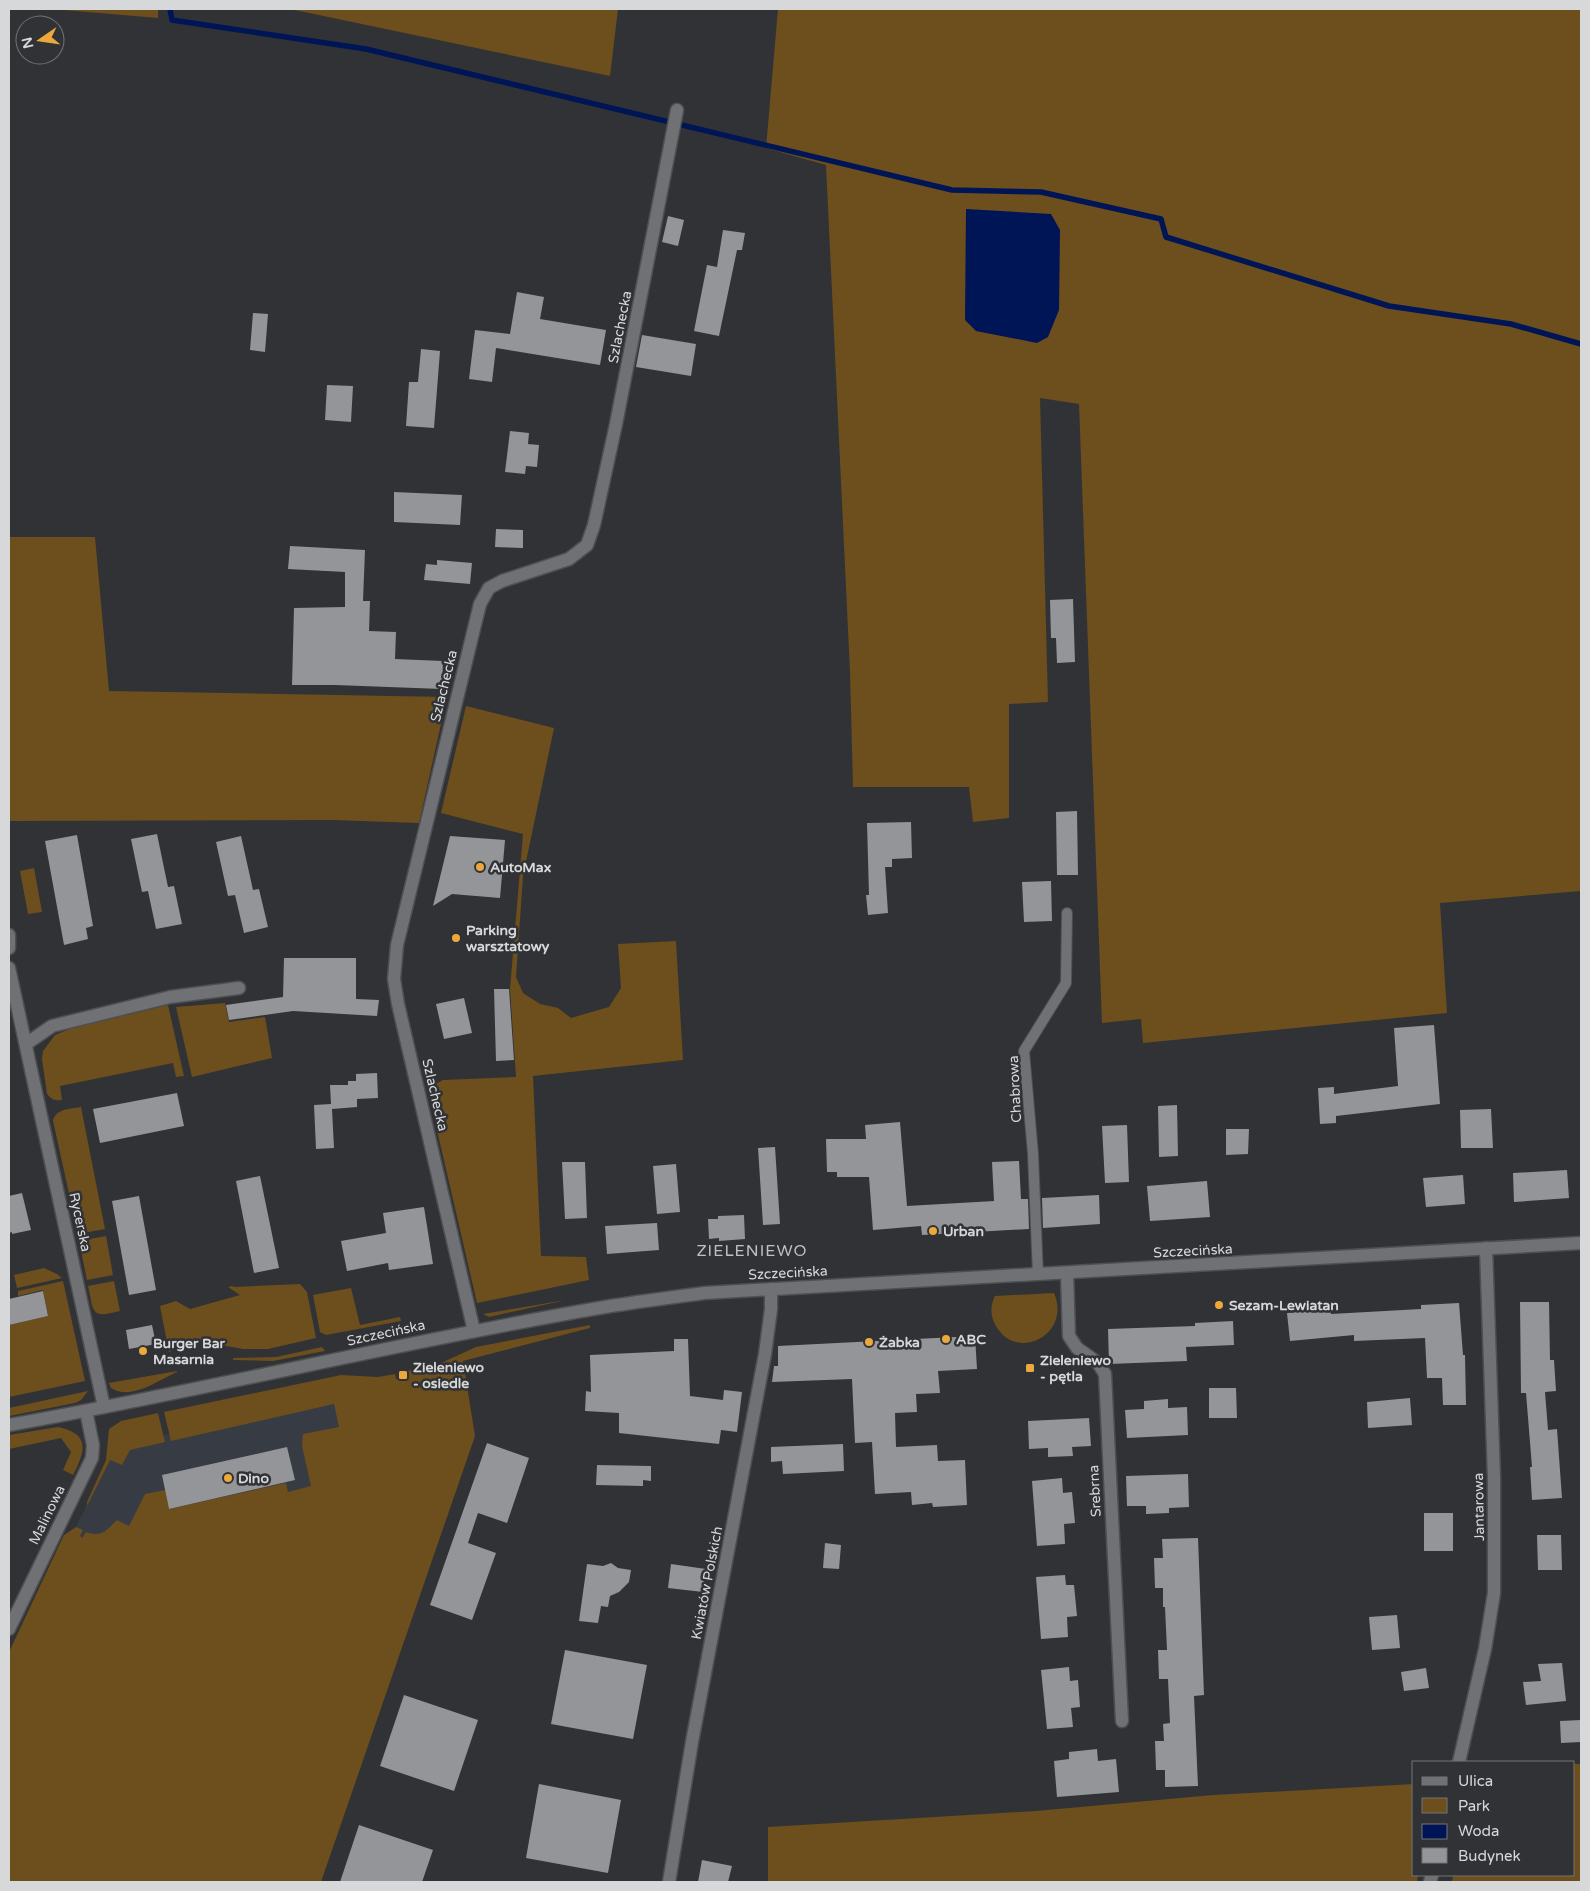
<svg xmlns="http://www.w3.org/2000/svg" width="1590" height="1891" font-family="'Varela Round',sans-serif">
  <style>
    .built { fill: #373b44 }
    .green { fill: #6d4e1d }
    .water { fill: #001556 }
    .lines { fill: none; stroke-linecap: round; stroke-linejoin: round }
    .stream { stroke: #001556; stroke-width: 5.5 }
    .building { fill: #939598 }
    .service-casing { stroke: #4e4f51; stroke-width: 12 }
    .minor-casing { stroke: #4e4f51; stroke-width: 15 }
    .tertiary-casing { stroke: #4e4f51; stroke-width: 15 }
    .service { stroke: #6f7174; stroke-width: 10 }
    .minor { stroke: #6f7174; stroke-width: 12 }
    .tertiary { stroke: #6f7174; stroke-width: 12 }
    .poi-dot { fill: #eca93b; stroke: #313235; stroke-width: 2 }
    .labels { text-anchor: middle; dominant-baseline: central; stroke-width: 5; stroke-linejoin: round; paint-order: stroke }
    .street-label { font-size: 14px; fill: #d7d8da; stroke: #313235 }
    .poi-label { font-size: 14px; font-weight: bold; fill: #d7d8da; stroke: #313235; text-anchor: start }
    .quarter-label { font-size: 16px; letter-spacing: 1px; fill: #bec0c3; stroke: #313235 }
  </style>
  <rect width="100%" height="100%" fill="#313235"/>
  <path class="built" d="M336 1404 353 1479 67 1545 111 1456 131 1441Z"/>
  <path class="green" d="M52 9H158V18Z
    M290 9H618L610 76Z
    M778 9H1581V891L1440 903 1447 1013 1143 1043 1141 1019 1102 1023 1079 404 1040 398 1048 702 1009 704V818L973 822 969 787H853L850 672 826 165 766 148Z
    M9 537H95L109 691 447 697 419 823 333 820 9 821Z
    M466 706 554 728 523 876 516 977 523 993 540 1004 558 1008 571 1018 609 1007 621 988 618 944 676 941 683 1060 533 1076 541 1256 586 1257 589 1280 477 1303 433 1113 434 1085 443 1080 516 1077 510 989 523 834 441 813Z
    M34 868 42 912 28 914 20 871Z
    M225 1003 229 1022 265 1017 272 1058 192 1077 176 1007Z
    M168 1005 184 1076 176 1077 173 1063 60 1086 62 1100C55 1101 52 1100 47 1094L42 1059 43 1051 55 1035 72 1028Z
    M81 1107 105 1229 78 1234 53 1121C56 1108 71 1109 81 1107Z
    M106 1236 113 1275 87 1280 79 1241Z
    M44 1268 57 1274 62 1278 17 1288 14 1275Z
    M63 1281 85 1381 9 1397V1325L48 1316 43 1290 18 1296V1291Z
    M114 1281 120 1311C90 1319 94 1312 88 1286Z
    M300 1284 307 1292 316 1338 268 1349H243L199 1341 184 1345 169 1352 160 1306 176 1301 190 1309 240 1295 228 1287 232 1286 234 1287Z
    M351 1288 360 1325 400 1317 401 1321 326 1335 320 1332 313 1295Z
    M1054 1293C1072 1334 1017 1363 996 1326 990 1316 990 1306 995 1296Z
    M566 1300 489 1317 483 1314Z
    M590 1325V1328L463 1361 475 1436 321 1882H9V1652L64 1535 76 1527 83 1530 80 1536 82 1538 86 1532C101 1538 107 1530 117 1520L129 1526 145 1494 165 1490 169 1509 286 1483 288 1492 311 1486 302 1446 303 1434 339 1427 334 1404 171 1441 164 1412 341 1375 378 1377 395 1374 396 1379 408 1376 407 1371 439 1364 476 1347Z
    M322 1347 325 1351 273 1361 233 1360V1358L276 1357Z
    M177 1371V1372C158 1380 132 1401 111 1388L109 1383Z
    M88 1391 81 1400 75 1403 9 1416V1408Z
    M158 1413 165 1442 130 1450 122 1465 110 1460 87 1506V1502L106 1460 109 1429 121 1421Z
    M58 1427C90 1434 86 1450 73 1475L63 1470 71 1452 61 1438 9 1449V1435Z
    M1574 1764H1581V1882H1452L1453 1875H1574Z
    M1414 1784V1875H1418L1417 1882H768V1827L1036 1811 1213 1795Z"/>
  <path class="water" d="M966 209 1051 214 1060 230 1059 310 1048 337 1037 343 976 331 965 320Z"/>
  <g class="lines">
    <path class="stream" d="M170 9 172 20 366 49 952 190 1041 192 1161 219 1166 237 1389 306 1511 324 1581 344"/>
  </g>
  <path class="building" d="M668 216 684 220 678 246 662 242Z
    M723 230 745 233 742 250H737L719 336 694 331 707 265 717 267Z
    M517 292 544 297 540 319 606 330 600 365 496 348 492 382 469 379 475 330 510 334Z
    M253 313 268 314 265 352 250 350Z
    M642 335 696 344 691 376 636 367Z
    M421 349 440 351 434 428 406 426 409 382H418Z
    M327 385 353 386 351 422 325 420Z
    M510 431 529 433 528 444 539 445 537 467 526 466 525 474 505 472Z
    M394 492 462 495 460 525 394 522Z
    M496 529 523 530V548L495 547Z
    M290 546 365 550 363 601H370L369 631 396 632 395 659 443 661 442 689 335 685H292L294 608 345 607V572L288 569Z
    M437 560 472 563 470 584 424 580 426 564 437 565Z
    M1073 599 1075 662 1057 663 1056 638H1051L1050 600Z
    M1077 811 1078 875H1057L1056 812Z
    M911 822 912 858 892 859V867H885L888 913 868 915 866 895H869L867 823Z
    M157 834 168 887 174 886 182 924 156 929 148 891 142 892 131 839Z
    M77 835 93 926 86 928 88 939 64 945 45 841Z
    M241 836 253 890 259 889 268 927 244 933 235 895 228 896 216 842Z
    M450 836 505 840 500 898 452 894 433 906Z
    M1051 881 1052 921 1024 922 1022 882Z
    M284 958H356V999L379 1000 377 1016 293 1011 229 1020 226 1005 283 997Z
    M494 989H509L514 1060 496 1061Z
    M464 998 472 1033 444 1039 436 1004Z
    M1434 1025 1440 1104 1336 1116V1123L1320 1124 1318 1088 1334 1087V1094L1398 1086 1394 1028Z
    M377 1073 378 1098 357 1099V1107L332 1109 334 1148 316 1149 314 1105 331 1104 330 1085H348V1081H356V1074Z
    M177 1093 184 1126 100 1143 93 1109Z
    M1177 1105 1178 1156 1159 1157 1158 1106Z
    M1491 1109 1493 1148H1461L1460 1110Z
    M900 1122 907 1206 994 1201 992 1162 1019 1161 1021 1199H1028L1029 1229 922 1235 921 1226 873 1230 869 1177H837V1172H827L826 1139H866L865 1125Z
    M1127 1125 1129 1182 1105 1183 1102 1126Z
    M1226 1129H1249L1248 1154 1226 1155Z
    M775 1147 780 1224 763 1225 758 1148Z
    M562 1162H585L587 1218 565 1219Z
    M676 1164 680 1212 657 1214 653 1166Z
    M1567 1170 1569 1198 1514 1202 1513 1173Z
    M1463 1175 1465 1204 1426 1207 1423 1178Z
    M260 1176 279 1268 254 1273 236 1181Z
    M1207 1181 1210 1217 1150 1221 1147 1186Z
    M22 1193 31 1230 12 1234V1232L9 1233V1196Z
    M1099 1195 1100 1224 1043 1228 1042 1198Z
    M139 1196 156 1290 129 1295 112 1201Z
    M424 1207 433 1264 389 1270 388 1263 347 1271 341 1241 386 1233 383 1213Z
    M744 1215 745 1239 719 1241V1238L709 1239 708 1219H718V1216Z
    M657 1223 659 1250 607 1254 605 1226Z
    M43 1291 48 1316 9 1325V1299Z
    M1520 1302H1549L1550 1360H1554L1556 1391 1545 1392 1548 1430 1557 1429 1562 1498 1532 1500 1530 1467H1532L1526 1393H1521Z
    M1459 1303 1463 1355H1465L1466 1405H1443L1442 1378H1427L1425 1338 1354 1341V1335L1290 1341 1287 1313 1331 1309V1314L1421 1309V1305Z
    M1233 1321 1234 1345 1186 1347 1187 1361 1109 1364 1108 1329 1195 1326V1323Z
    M152 1325 156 1344 129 1349 126 1330Z
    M975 1336 977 1369 938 1371 940 1393 916 1394 917 1412 895 1413 896 1447 937 1445 938 1461 965 1460 967 1505 933 1507 932 1503 912 1505 911 1492 875 1494 872 1442 855 1443 852 1379 772 1382 774 1366H778V1346Z
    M674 1339H688L690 1396 723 1400 724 1390 742 1392 737 1432 721 1430 719 1444 619 1433V1413L585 1411 586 1391 591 1392 590 1355 674 1351Z
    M1209 1388H1236L1237 1418H1209Z
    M1410 1398 1412 1425 1368 1428 1367 1402Z
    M1168 1399V1408L1187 1407 1188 1435 1127 1438 1125 1410 1144 1409V1401Z
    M1089 1418 1091 1446 1072 1447 1073 1456 1048 1457V1448L1029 1449 1028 1421Z
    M487 1443 529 1458 507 1523 478 1513 468 1543 496 1553 472 1620 430 1605Z
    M843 1444 844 1471 783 1474 782 1461 771 1462V1447Z
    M287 1447 295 1480 169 1509 162 1475Z
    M597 1465 651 1466V1481L643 1480V1486L596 1485Z
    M1188 1474 1189 1507 1169 1508V1513L1146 1514V1506H1127L1126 1476Z
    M1062 1478 1063 1493 1072 1492 1075 1523 1064 1524 1065 1544 1037 1546 1032 1481Z
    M1424 1513H1453V1551H1424Z
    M1537 1535H1561L1562 1570H1538Z
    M1198 1538 1204 1695 1194 1696 1198 1786 1165 1787V1770H1156L1155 1741H1164L1163 1724 1170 1723 1168 1679H1159L1158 1650H1167L1165 1607H1163V1588H1155L1154 1558H1163L1162 1539Z
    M825 1543 841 1545 839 1569 823 1568Z
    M611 1563 618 1568 631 1570 629 1582 619 1592 610 1596 608 1607 601 1606 598 1623 579 1621 587 1564 603 1566Z
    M671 1564 706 1569 703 1592 668 1588Z
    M1065 1575 1066 1585H1074L1077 1616 1067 1617 1068 1637 1041 1639 1036 1577Z
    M1397 1615 1400 1648 1372 1650 1369 1617Z
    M565 1650 647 1665 633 1739 551 1724Z
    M1562 1663 1566 1701 1526 1705 1523 1682 1541 1681 1538 1664Z
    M1069 1667 1070 1681 1078 1680 1080 1707 1071 1708 1073 1727 1047 1729 1041 1670Z
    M1426 1668 1429 1688 1404 1691 1401 1672Z
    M404 1695 478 1720 454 1791 380 1766Z
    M1581 1720V1742L1561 1743 1560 1721Z
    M1097 1749 1098 1761 1116 1759 1119 1792 1057 1797 1054 1761 1069 1759V1752Z
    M539 1784 621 1800 608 1873 526 1858Z
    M359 1825 433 1850 422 1882H340Z
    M702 1860 732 1866 728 1882H698Z"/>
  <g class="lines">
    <defs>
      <path id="service" d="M1038 1275 1033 1154 1024 1051 1066 983 1067 913"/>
      <path id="minor" d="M9 935V948
        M9 968 104 1407
        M26 1044 52 1026 170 997 239 988
        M1067 1273 1069 1336 1077 1348 1098 1363 1105 1374 1122 1721
        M474 1331 398 1004 394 979 397 945 480 604 489 588 502 581 569 559 587 545 594 525 616 424 677 110
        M9 1629 92 1458 93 1445 86 1411
        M1459 1762 1485 1649 1494 1593V1477L1486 1248
        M669 1882 692 1742 765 1354 771 1309V1289
        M1430 1882 1432 1875"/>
      <path id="tertiary" d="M9 1425C206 1390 401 1342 599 1308 634 1302 669 1298 704 1293L1581 1243"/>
    </defs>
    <use href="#service" class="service-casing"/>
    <use href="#minor" class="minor-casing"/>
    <use href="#tertiary" class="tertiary-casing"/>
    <use href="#service" class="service"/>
    <use href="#minor" class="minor"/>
    <use href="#tertiary" class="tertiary"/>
  </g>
  <g class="poi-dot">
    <circle cx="480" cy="867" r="5"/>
    <circle cx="456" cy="938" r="5"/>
    <circle cx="933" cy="1231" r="5"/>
    <circle cx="1219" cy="1305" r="5"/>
    <circle cx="946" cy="1339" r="5"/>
    <circle cx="869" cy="1342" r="5"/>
    <circle cx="143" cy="1351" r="5"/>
    <rect x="1025" y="1363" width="10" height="10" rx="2.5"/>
    <rect x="398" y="1370" width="10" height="10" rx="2.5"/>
    <circle cx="228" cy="1478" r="5"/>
  </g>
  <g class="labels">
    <g class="street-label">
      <text transform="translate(620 327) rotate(-79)">Szlachecka</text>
      <text transform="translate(444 686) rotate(-76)">Szlachecka</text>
      <text transform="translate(1015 1089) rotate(-93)">Chabrowa</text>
      <text transform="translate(435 1095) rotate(77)">Szlachecka</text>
      <text transform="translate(80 1222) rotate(78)">Rycerska</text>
      <text transform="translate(1193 1251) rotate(-3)">Szczecińska</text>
      <text transform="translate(788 1273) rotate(-3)">Szczecińska</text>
      <text transform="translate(386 1333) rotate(-12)">Szczecińska</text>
      <text transform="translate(1095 1491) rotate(-93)">Srebrna</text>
      <text transform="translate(1479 1507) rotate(-91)">Jantarowa</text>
      <text transform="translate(47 1515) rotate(-64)">Malinowa</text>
      <text transform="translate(707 1583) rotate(-79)">Kwiatów Polskich</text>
    </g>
    <g class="poi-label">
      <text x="490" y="867">AutoMax</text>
      <text x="466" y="930">Parking<tspan x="466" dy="16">warsztatowy</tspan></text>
      <text x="943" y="1231">Urban</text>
      <text x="1229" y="1305">Sezam-Lewiatan</text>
      <text x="956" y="1339">ABC</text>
      <text x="879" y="1342">Żabka</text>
      <text x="153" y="1343">Burger Bar<tspan x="153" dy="16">Masarnia</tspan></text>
      <text x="1040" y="1360">Zieleniewo<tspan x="1040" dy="16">- pętla</tspan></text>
      <text x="413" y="1367">Zieleniewo<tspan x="413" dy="16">- osiedle</tspan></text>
      <text x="238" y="1478">Dino</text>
    </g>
    <g class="quarter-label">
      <text x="752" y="1251">ZIELENIEWO</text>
    </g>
  </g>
  <rect width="1590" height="1891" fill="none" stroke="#d7d8da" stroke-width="20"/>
  <rect x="1412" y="1761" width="162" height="115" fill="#313235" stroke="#737477"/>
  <rect x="1422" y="1777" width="25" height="8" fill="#6f7174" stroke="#737477"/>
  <text x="1458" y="1786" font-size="15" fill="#d7d8da">Ulica</text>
  <rect x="1422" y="1798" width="25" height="15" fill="#6d4e1d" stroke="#737477"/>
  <text x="1458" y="1811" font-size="15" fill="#d7d8da">Park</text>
  <rect x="1422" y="1824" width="25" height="15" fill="#001556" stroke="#737477"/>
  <text x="1458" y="1836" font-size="15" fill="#d7d8da">Woda</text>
  <rect x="1422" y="1848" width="25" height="15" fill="#939598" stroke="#737477"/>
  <text x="1458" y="1861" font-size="15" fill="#d7d8da">Budynek</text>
  <g transform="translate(40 40) rotate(257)"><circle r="24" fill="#313235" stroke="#737477"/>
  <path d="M0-4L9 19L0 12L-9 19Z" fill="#eca93b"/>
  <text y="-8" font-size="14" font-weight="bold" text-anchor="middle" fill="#d7d8da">N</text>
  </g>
</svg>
